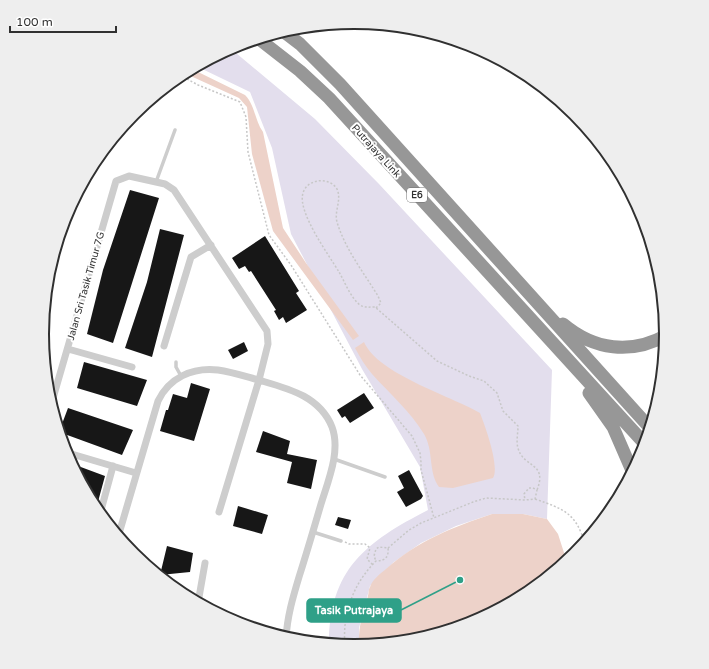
<svg xmlns="http://www.w3.org/2000/svg" width="709" height="669" font-family="'Varela Round',sans-serif">
  <style>
    .green { fill: #e3deed }
    .water { fill: #edd2c9 }
    .building { fill: #171717 }
    .lines { fill: none; stroke-linecap: round; stroke-linejoin: round }
    .path { stroke: #c7c7c7; stroke-width: 1.5; stroke-dasharray: 2 2; stroke-linecap: butt }
    .lane { stroke: #cdcdcd; stroke-width: 3.5 }
    .street { stroke: #cdcdcd; stroke-width: 7 }
    .highway { stroke: #979797; stroke-width: 13 }
    .labels { text-anchor: middle; dominant-baseline: central; stroke-width: 4; stroke-linejoin: round; paint-order: stroke }
    .shield { fill: #fff; stroke: #6e6e6e; stroke-width: 1 }
    .shield-label { font-size: 9px; font-weight: bold; fill: #303030 }
    .street-label { font-size: 10px; fill: #303030; stroke: #fff }
    .rim { fill: none; stroke: #303030; stroke-width: 2 }
    .leader { fill: none; stroke: #2fa088; stroke-width: 1.5 }
    .callout-dot { fill: #2fa088; stroke: #fff; stroke-width: 1.5 }
    .callout { fill: #2fa088; stroke: #2fa088; stroke-width: 1.5 }
    .callout-label { font-size: 11px; text-anchor: middle; font-weight: bold; fill: #fff }
  </style>
  <rect width="100%" height="100%" fill="#fff"/>
  <path class="green" d="M230 48 315 119 379 184 552 370 547 519 523 514H492L456 526 421 543 394 562 370 586 359 628V647L329 645C329 569 366 542 428 510L420 467 362 369 291 234 272 148 250 92 196 66Z"/>
  <path class="water" d="M192 69 245 95C255 105 255 121 263 132L283 228 306 263 359 336 353 340 273 231 252 154 247 107 239 98 184 73Z
    M364 342C378 374 449 395 480 413 485 426 500 466 493 478L453 488 439 487C428 472 434 451 424 434 410 411 390 394 372 374 365 366 360 357 355 348Z
    M492 514H523L547 519 558 534 567 562 528 594 474 623 415 641 359 647C358 629 362 615 367 599 369 595 368 590 370 587 372 580 381 573 386 569 417 541 453 527 492 514Z"/>
  <path class="building" d="M130 190 159 198 113 343 87 334 103 270Z
    M160 229 184 235 152 357 125 348 147 282Z
    M265 236 299 291 296 293 307 310 286 323 283 317 279 320 274 311 276 310 251 271 249 272 245 266 239 269 232 258Z
    M244 342 248 351 233 359 228 350Z
    M84 362 147 380 137 406 77 388Z
    M191 383 210 389 194 441 160 431 166 410H168L173 394 187 398Z
    M364 393 374 408 350 423 345 416 342 418 337 410Z
    M68 408 133 430 122 455 59 432Z
    M263 431 290 441 287 454 317 460 311 489 287 483 292 462 256 452Z
    M70 463 105 476 96 509 95 508Z
    M409 470 423 496 421 499 406 507 397 492 404 488 398 476Z
    M238 506 268 515 262 534 233 526Z
    M338 517 351 520 348 529 335 525Z
    M167 546 193 553 190 572 160 575Z
    M276 628V636L256 630V629Z"/>
  <g class="lines">
    <path class="path" d="M180 75 198 85 240 102 246 117 248 152 269 235 291 265 360 375 412 436 420 453 421 462V470L434 518
      M376 308 381 303 378 296C364 273 345 249 337 222 334 211 342 200 337 189 329 176 307 179 303 193 297 212 329 255 339 272 345 282 350 297 360 305 365 308 369 307 375 307L437 361 469 376 484 381 497 393 503 411 518 426C518 433 516 442 518 448 523 468 548 462 537 490
      M535 499C564 509 576 513 585 544
      M345 542 349 544H365L370 548 367 559 373 565
      M388 548 409 530 421 523 473 502 486 498 525 500 535 499 537 490 533 488H529L524 494 525 500
      M345 646C342 614 353 584 376 561 385 561 389 557 388 548L379 547 376 549 374 556 376 561"/>
    <path class="lane" d="M156 182 175 130
      M176 362V367L181 376
      M334 459 385 477
      M313 532 341 541"/>
    <path class="street" d="M164 346 191 257 211 245
      M68 349 132 367
      M51 405 116 181 129 176 165 184 174 190 267 331 268 344 259 380 219 512
      M65 452 136 473
      M100 514 113 466
      M118 537 158 401C169 378 192 367 218 370 233 372 247 377 262 381 290 389 320 397 332 427 341 451 328 481 321 504 314 528 307 552 299 577 293 597 287 617 286 639
      M198 603 205 563"/>
    <path class="highway" d="M283 31 300 44 340 84 651 429
      M259 39 300 71 329 98 646 445
      M563 324C594 350 631 355 667 335
      M589 393 613 427 633 473"/>
  </g>
  <g class="labels">
    <rect class="shield" x="407" y="188" width="20" height="14" rx="3"/>
    <g class="shield-label">
      <text x="417" y="195">E6</text>
    </g>
    <g class="street-label">
      <text transform="translate(376 151) rotate(48)">Putrajaya Link</text>
      <text transform="translate(86 286) rotate(-74)">Jalan Sri Tasik Timur 7G</text>
    </g>
  </g>
  <path d="M0 0H709V669H0ZM49 334a305 305 0 1 1 610 0a305 305 0 1 1-610 0Z" fill="#eee" fill-rule="evenodd"/>
  <path class="rim" d="M49 334a305 305 0 1 1 610 0a305 305 0 1 1-610 0Z"/>
  <path class="leader" d="M460 580L401 610"/>
  <circle class="callout-dot" cx="460" cy="580" r="4"/>
  <rect class="callout" x="307" y="599" width="94" height="23" rx="4"/>
  <g class="callout-label">
    <text x="354" y="614">Tasik Putrajaya</text>
  </g>
  <path d="M10 26v6h106v-6" fill="none" stroke="#303030" stroke-width="2"/>
  <text x="16" y="26" font-size="12" fill="#303030" stroke="#ffffff" stroke-width="3" paint-order="stroke">100 m</text>
</svg>
